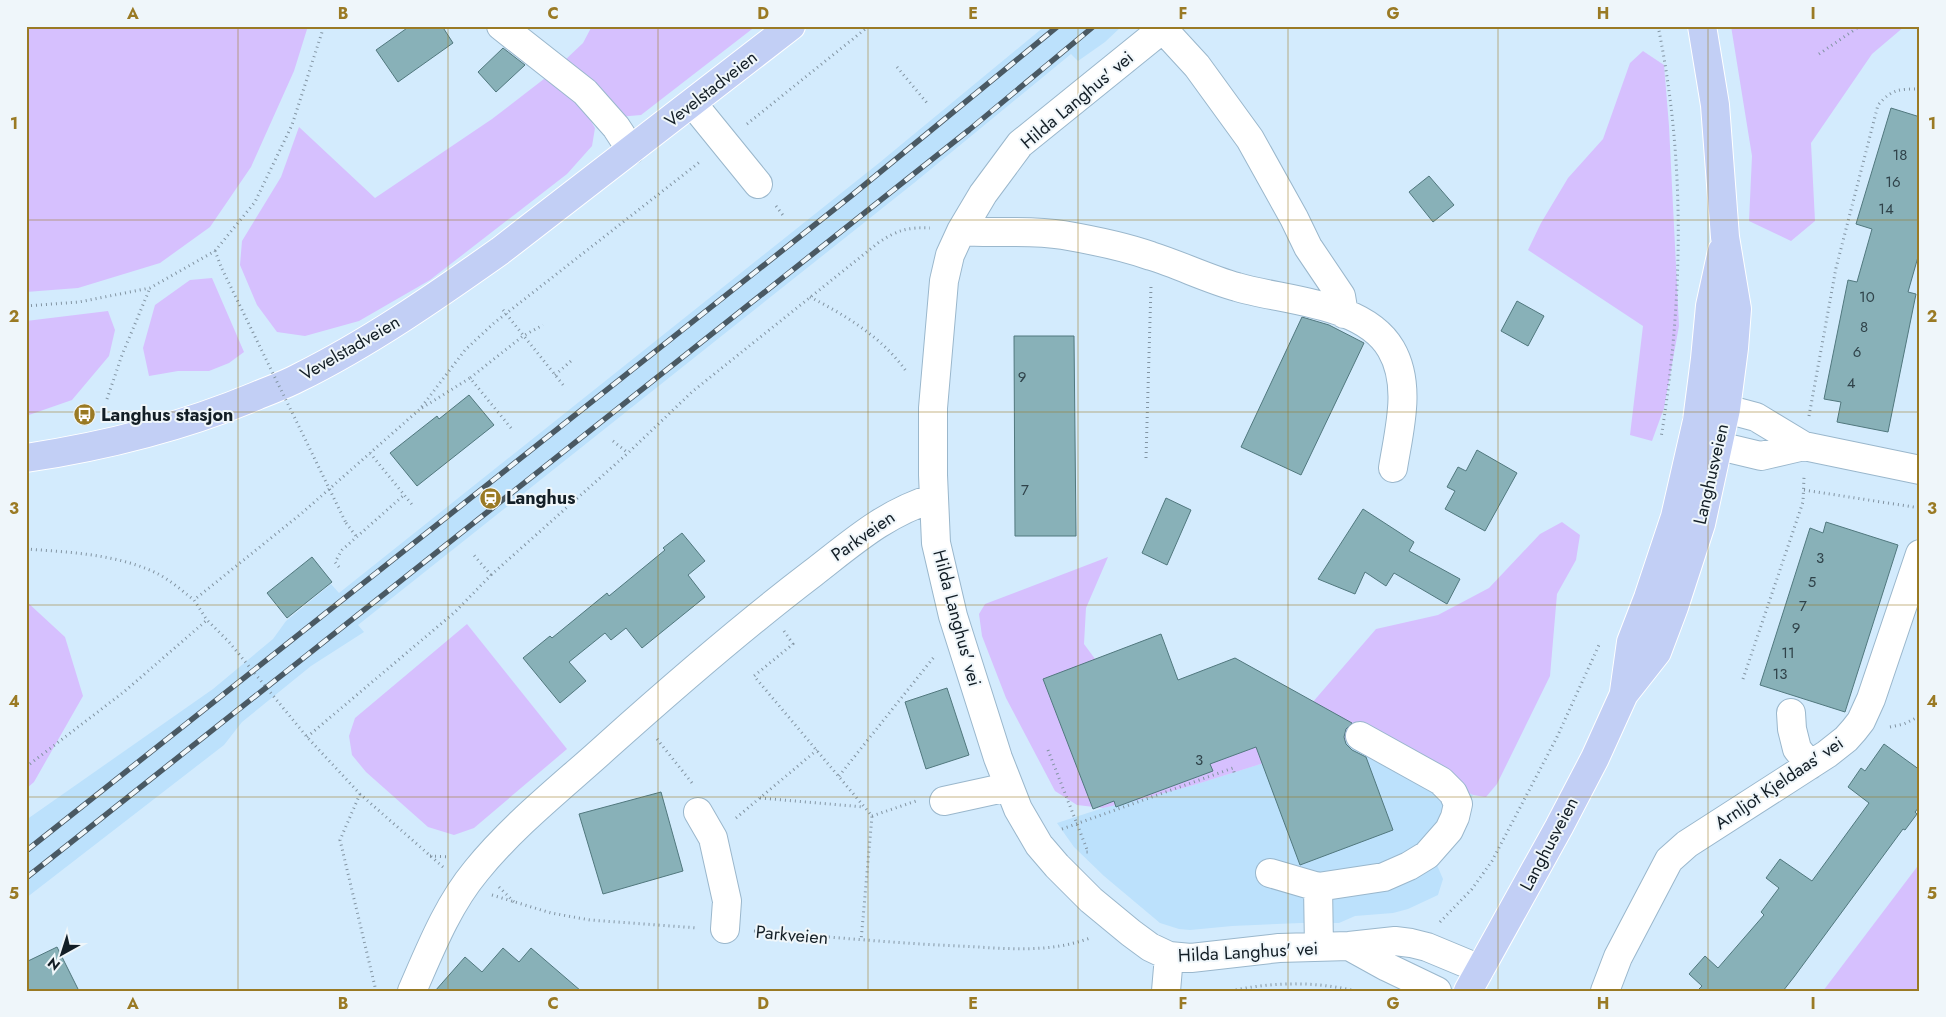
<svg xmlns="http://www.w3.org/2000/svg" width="1946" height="1017" font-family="Jost,sans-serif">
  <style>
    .built { fill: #bce1fc }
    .green { fill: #d6c0fe }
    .building { fill: #88b1b8; stroke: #51787e }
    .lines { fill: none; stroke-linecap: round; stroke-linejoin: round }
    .minor-casing { stroke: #9ab7cc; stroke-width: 30 }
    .major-casing { stroke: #fff; stroke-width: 30 }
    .path { stroke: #8294a2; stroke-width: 3; stroke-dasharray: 1 4; stroke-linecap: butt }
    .minor { stroke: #fff; stroke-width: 28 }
    .major { stroke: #c2cff5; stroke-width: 28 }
    .rail-casing { stroke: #4a5963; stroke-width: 5.5 }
    .rail { stroke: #eff6fa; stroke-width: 4; stroke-dasharray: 11; stroke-linecap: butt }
    .path-bridge { stroke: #8294a2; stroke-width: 3; stroke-dasharray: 1 4; stroke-linecap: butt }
    .grid { fill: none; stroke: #9a7a24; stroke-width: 1; stroke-opacity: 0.55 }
    .labels { text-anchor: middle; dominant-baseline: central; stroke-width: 4; stroke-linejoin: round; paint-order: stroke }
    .number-label { font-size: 15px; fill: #30434a }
    .street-label { font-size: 18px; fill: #131e26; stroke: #eff6fa }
    .poi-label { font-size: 18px; font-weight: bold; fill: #131e26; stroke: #eff6fa; text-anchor: start }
    .neatline { fill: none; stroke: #9a7a24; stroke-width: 2 }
    .grid-label { font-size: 16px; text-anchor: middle; font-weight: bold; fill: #9a7a24 }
  </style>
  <rect width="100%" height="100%" fill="#d3ebfd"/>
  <path class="built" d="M1045 26H1122L1105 42 1078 61 1071 54 914 183 358 625 364 632 311 666 242 722 224 745 26 898V820L213 689 273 639 286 621 331 584 339 593 879 163Z
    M1336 740H1359L1378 746 1473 795 1437 865 1443 879 1438 895 1408 909 1393 913 1355 916 1339 923H1301L1232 926 1190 930 1179 929 1160 923 1104 876 1074 847 1057 823 1103 808 1194 785Z"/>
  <path class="green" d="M26 26H308L294 71 251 167 210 227 160 263 78 288 26 292Z
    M592 26H756L641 115 618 117 564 61 583 43Z
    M1731 26H1905L1872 54 1811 143 1815 221 1791 241 1749 221 1752 156Z
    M1643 51 1664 65 1669 126 1679 326 1664 408 1652 441 1630 435 1643 326 1528 250 1541 223 1568 178 1603 139 1630 63Z
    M553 72 582 106 595 128 592 146 567 174 430 280 359 321 305 336 277 332 257 305 240 265 242 241 281 177 299 127 375 198 492 119Z
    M212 278 244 352 229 363 209 371H178L149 376 143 348 155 305 190 280Z
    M108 311 115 330 109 356 72 400 26 416V321Z
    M1562 522 1580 535 1576 560 1557 594 1550 676 1497 784 1486 797 1473 795 1378 746 1359 740H1337L1194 785 1138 800 1103 808 1077 805 1055 791 1006 698 982 636 979 614 985 604 1108 557 1086 608 1084 644 1101 667 1299 718 1376 629 1438 615 1489 588 1540 534Z
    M26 601 65 637 83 696 34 782 26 789Z
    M467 624 567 749 474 828 454 835 428 827 366 772 352 755 349 736 355 718Z
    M1920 863V991H1823Z"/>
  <path class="building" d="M410 26H442L453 43 398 82 376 50Z
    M503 48 525 65 496 92 478 72Z
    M1891 108 1920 117V250L1908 292 1916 294 1888 432 1837 422 1841 402 1824 399 1848 280 1857 282 1872 229 1856 224Z
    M1429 176 1454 205 1433 222 1409 192Z
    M1517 301 1544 316 1528 346 1501 331Z
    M1302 317 1329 325 1364 343 1301 475 1241 447Z
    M1014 336H1074L1076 536H1015Z
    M469 395 494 425 417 486 390 453 437 416 439 419Z
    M1477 450 1517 473 1485 531 1445 509 1455 491 1447 487 1458 467 1466 471Z
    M1166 498 1191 510 1167 565 1142 553Z
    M1363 509 1414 542 1409 551 1460 579 1447 604 1394 573 1386 586 1365 572 1355 594 1318 579Z
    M1826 522 1898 545 1845 712 1760 685 1810 528 1823 533Z
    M682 533 705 561 688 575 705 597 642 648 626 628 611 640 605 633 569 662 586 681 560 703 523 658 550 636 552 638 607 593 609 596 665 550 663 548Z
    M312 557 332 582 287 618 267 593Z
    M1161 634 1178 680 1235 658 1352 723 1346 729 1344 737 1346 744 1352 750 1366 757 1393 830 1300 865 1256 747 1210 764 1213 771 1116 807 1114 801 1093 809 1043 679Z
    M947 688 969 755 926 769 905 702Z
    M1884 744 1920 770V806L1915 812 1917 814 1905 830 1903 829 1794 977 1783 991H1697L1702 986 1689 974 1705 956 1718 968 1764 915 1761 912 1779 888 1766 878 1780 859 1812 881 1869 803 1848 787 1861 768 1865 771Z
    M661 792 683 871 603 894 579 814Z
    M57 947 79 991H26V962Z
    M503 948 519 962 531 948 581 991H435L465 957 482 972Z"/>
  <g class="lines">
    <defs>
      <path id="minor" d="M501 26 585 92 616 127 631 150
        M1166 26 1020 144 983 194 961 231 950 255 944 281 933 408V475L936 543 953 616 998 758 1018 809 1039 845 1057 866 1091 900 1131 933 1150 947 1169 956 1191 958 1279 948 1349 946 1395 941 1411 943 1427 947 1480 969
        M1163 29 1197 66 1250 139 1294 218 1308 247 1341 296 1344 314
        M693 104 758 184
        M961 231C995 234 1029 229 1063 235 1092 240 1123 246 1151 256 1180 265 1208 279 1237 287 1283 301 1364 302 1391 349 1412 385 1399 430 1393 468
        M1804 446 1761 456 1719 446 1697 421 1726 409 1756 417 1804 446 1920 470
        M1791 713 1792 729 1797 749 1810 765
        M944 801 1008 787
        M698 812 713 838 727 901 725 929
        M1270 873 1318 887 1384 877 1409 866 1427 855 1449 830 1455 817 1458 804 1453 793 1441 781 1360 736
        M1318 887 1319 947
        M1349 946 1387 967 1437 991
        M412 991C430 950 447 906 476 871 514 824 563 786 607 746 674 686 742 627 813 573 853 542 885 513 934 498
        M1166 991 1169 956
        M1605 991 1618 957 1669 860 1687 844 1827 754 1846 739 1854 730 1861 721 1871 699 1920 554"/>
      <path id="major" d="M26 458C106 446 182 427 256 396 270 390 285 385 298 378 369 343 435 297 500 251L791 26
        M1624 692 1631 642 1648 598 1675 517 1697 421 1705 359 1710 306 1722 251
        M1468 991 1559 827 1595 758 1624 694 1657 652 1674 607 1701 524 1726 409 1734 348 1737 309 1725 237 1715 105 1702 26"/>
    </defs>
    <use href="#minor" class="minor-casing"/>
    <use href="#major" class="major-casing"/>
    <path class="path" d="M1658 26C1686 162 1683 302 1661 438
      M1819 54 1860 26
      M897 67 927 103
      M747 124 869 26
      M776 206 785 218
      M215 251 255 202 292 125 324 26
      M810 297C845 315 883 338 906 371
      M26 306 79 302 150 288 215 251 222 269
      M503 310 564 386
      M555 375 571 361
      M107 399 122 355 150 288
      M422 408 470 378
      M1809 416 1836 268 1878 105C1892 89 1899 89 1920 89
      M511 428 470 378 523 336 543 325
      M613 441 628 453
      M370 453 414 507
      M1146 458 1151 286
      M1804 490 1920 508
      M346 523 356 536
      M26 549C68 552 113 554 152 571 168 578 181 590 194 600
      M339 567 335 562 342 550 404 495
      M491 575 628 453 693 391 878 243C897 230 908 227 930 228
      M784 631 793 644 754 676 872 816 861 941
      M1743 679 1803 502 1804 477
      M1890 727 1904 724 1920 716
      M307 737 455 612 491 575 472 553
      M657 739 692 783
      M1048 750 1088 852H1085
      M26 767 125 691 207 620
      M839 776 934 657
      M360 794 340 840 376 991
      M760 798 864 807
      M872 816 916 801
      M736 818 817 750
      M1062 829 1233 768 1235 776
      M430 856 449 857
      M443 867 360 794 307 737 229 642 207 620 194 600 302 513 420 409 465 350 494 323 701 161
      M499 887 514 902
      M492 895 551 913 590 920 698 928
      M1440 922 1472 889 1492 861 1557 737 1599 645
      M754 931C822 936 890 943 959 946 1003 948 1048 954 1090 938
      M1231 991C1271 982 1315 981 1355 991"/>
    <use href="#minor" class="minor"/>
    <use href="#major" class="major"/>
    <defs>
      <path id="rail" d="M26 851 851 196 1058 26
        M26 878 969 130 1094 26"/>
    </defs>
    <use href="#rail" class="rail-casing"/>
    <use href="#rail" class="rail"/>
    <path class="path-bridge" d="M222 269 346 523"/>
  </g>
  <path class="grid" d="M238 26V991M448 26V991M658 26V991M868 26V991M1078 26V991M1288 26V991M1498 26V991M1708 26V991M26 220H1920M26 412H1920M26 605H1920M26 797H1920"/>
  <defs>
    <symbol id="bus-disc" viewBox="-11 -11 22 22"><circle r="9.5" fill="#9a7a24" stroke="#eff6fa"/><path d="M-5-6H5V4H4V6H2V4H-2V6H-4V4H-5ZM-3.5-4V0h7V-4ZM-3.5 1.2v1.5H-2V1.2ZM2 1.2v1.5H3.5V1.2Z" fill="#fff"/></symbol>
    <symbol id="station-disc" viewBox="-11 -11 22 22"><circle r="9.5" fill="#9a7a24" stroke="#eff6fa"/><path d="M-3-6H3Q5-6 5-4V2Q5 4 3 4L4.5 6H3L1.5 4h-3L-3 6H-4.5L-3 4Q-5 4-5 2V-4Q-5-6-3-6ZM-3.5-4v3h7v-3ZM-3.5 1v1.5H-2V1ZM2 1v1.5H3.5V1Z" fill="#fff"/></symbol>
  </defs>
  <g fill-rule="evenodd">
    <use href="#bus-disc" x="72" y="402" width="25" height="25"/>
    <use href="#station-disc" x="478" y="486" width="25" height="25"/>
  </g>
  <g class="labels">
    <g class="number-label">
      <text x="1900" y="155">18</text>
      <text x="1893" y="182">16</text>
      <text x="1886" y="209">14</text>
      <text x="1867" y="297">10</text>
      <text x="1864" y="327">8</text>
      <text x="1857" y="352">6</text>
      <text x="1022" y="377">9</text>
      <text x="1851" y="383">4</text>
      <text x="1025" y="490">7</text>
      <text x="1820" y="558">3</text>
      <text x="1812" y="582">5</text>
      <text x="1803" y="606">7</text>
      <text x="1796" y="628">9</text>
      <text x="1788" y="653">11</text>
      <text x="1780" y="674">13</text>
      <text x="1199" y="760">3</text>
    </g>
    <g class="street-label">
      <text transform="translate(711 89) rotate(-38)">Vevelstadveien</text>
      <text transform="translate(1077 100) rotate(-40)">Hilda Langhus' vei</text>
      <text transform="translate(350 348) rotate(-30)">Vevelstadveien</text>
      <text transform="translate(1711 474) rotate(-77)">Langhusveien</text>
      <text transform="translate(863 536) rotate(-35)">Parkveien</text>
      <text transform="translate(957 618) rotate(75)">Hilda Langhus' vei</text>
      <text transform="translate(1779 783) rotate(-34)">Arnljot Kjeldaas' vei</text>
      <text transform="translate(1549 844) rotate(-62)">Langhusveien</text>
      <text transform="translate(792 935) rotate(5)">Parkveien</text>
      <text transform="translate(1248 952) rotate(-3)">Hilda Langhus' vei</text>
    </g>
    <g class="poi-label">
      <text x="101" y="415">Langhus stasjon</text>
      <text x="506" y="498">Langhus</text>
    </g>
  </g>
  <rect width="1946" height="1017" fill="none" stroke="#eff6fa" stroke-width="55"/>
  <g transform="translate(62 954) rotate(219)" stroke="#eff6fa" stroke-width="4" paint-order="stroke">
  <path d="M0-4L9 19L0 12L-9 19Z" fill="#131e26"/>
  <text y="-8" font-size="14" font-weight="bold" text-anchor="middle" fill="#131e26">N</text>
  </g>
  <rect x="28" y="28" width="1890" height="962" class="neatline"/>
  <g class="grid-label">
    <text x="133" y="19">A</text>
    <text x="343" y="19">B</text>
    <text x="553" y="19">C</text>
    <text x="763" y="19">D</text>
    <text x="973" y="19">E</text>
    <text x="1183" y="19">F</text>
    <text x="1393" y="19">G</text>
    <text x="1603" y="19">H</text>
    <text x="1813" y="19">I</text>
    <text x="14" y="129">1</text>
    <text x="1932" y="129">1</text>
    <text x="14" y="322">2</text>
    <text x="1932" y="322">2</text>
    <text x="14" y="514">3</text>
    <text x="1932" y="514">3</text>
    <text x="14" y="707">4</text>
    <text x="1932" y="707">4</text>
    <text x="14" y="899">5</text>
    <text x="1932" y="899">5</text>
    <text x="133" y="1009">A</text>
    <text x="343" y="1009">B</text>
    <text x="553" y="1009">C</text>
    <text x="763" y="1009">D</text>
    <text x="973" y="1009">E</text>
    <text x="1183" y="1009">F</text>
    <text x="1393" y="1009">G</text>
    <text x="1603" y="1009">H</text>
    <text x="1813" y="1009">I</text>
  </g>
</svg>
